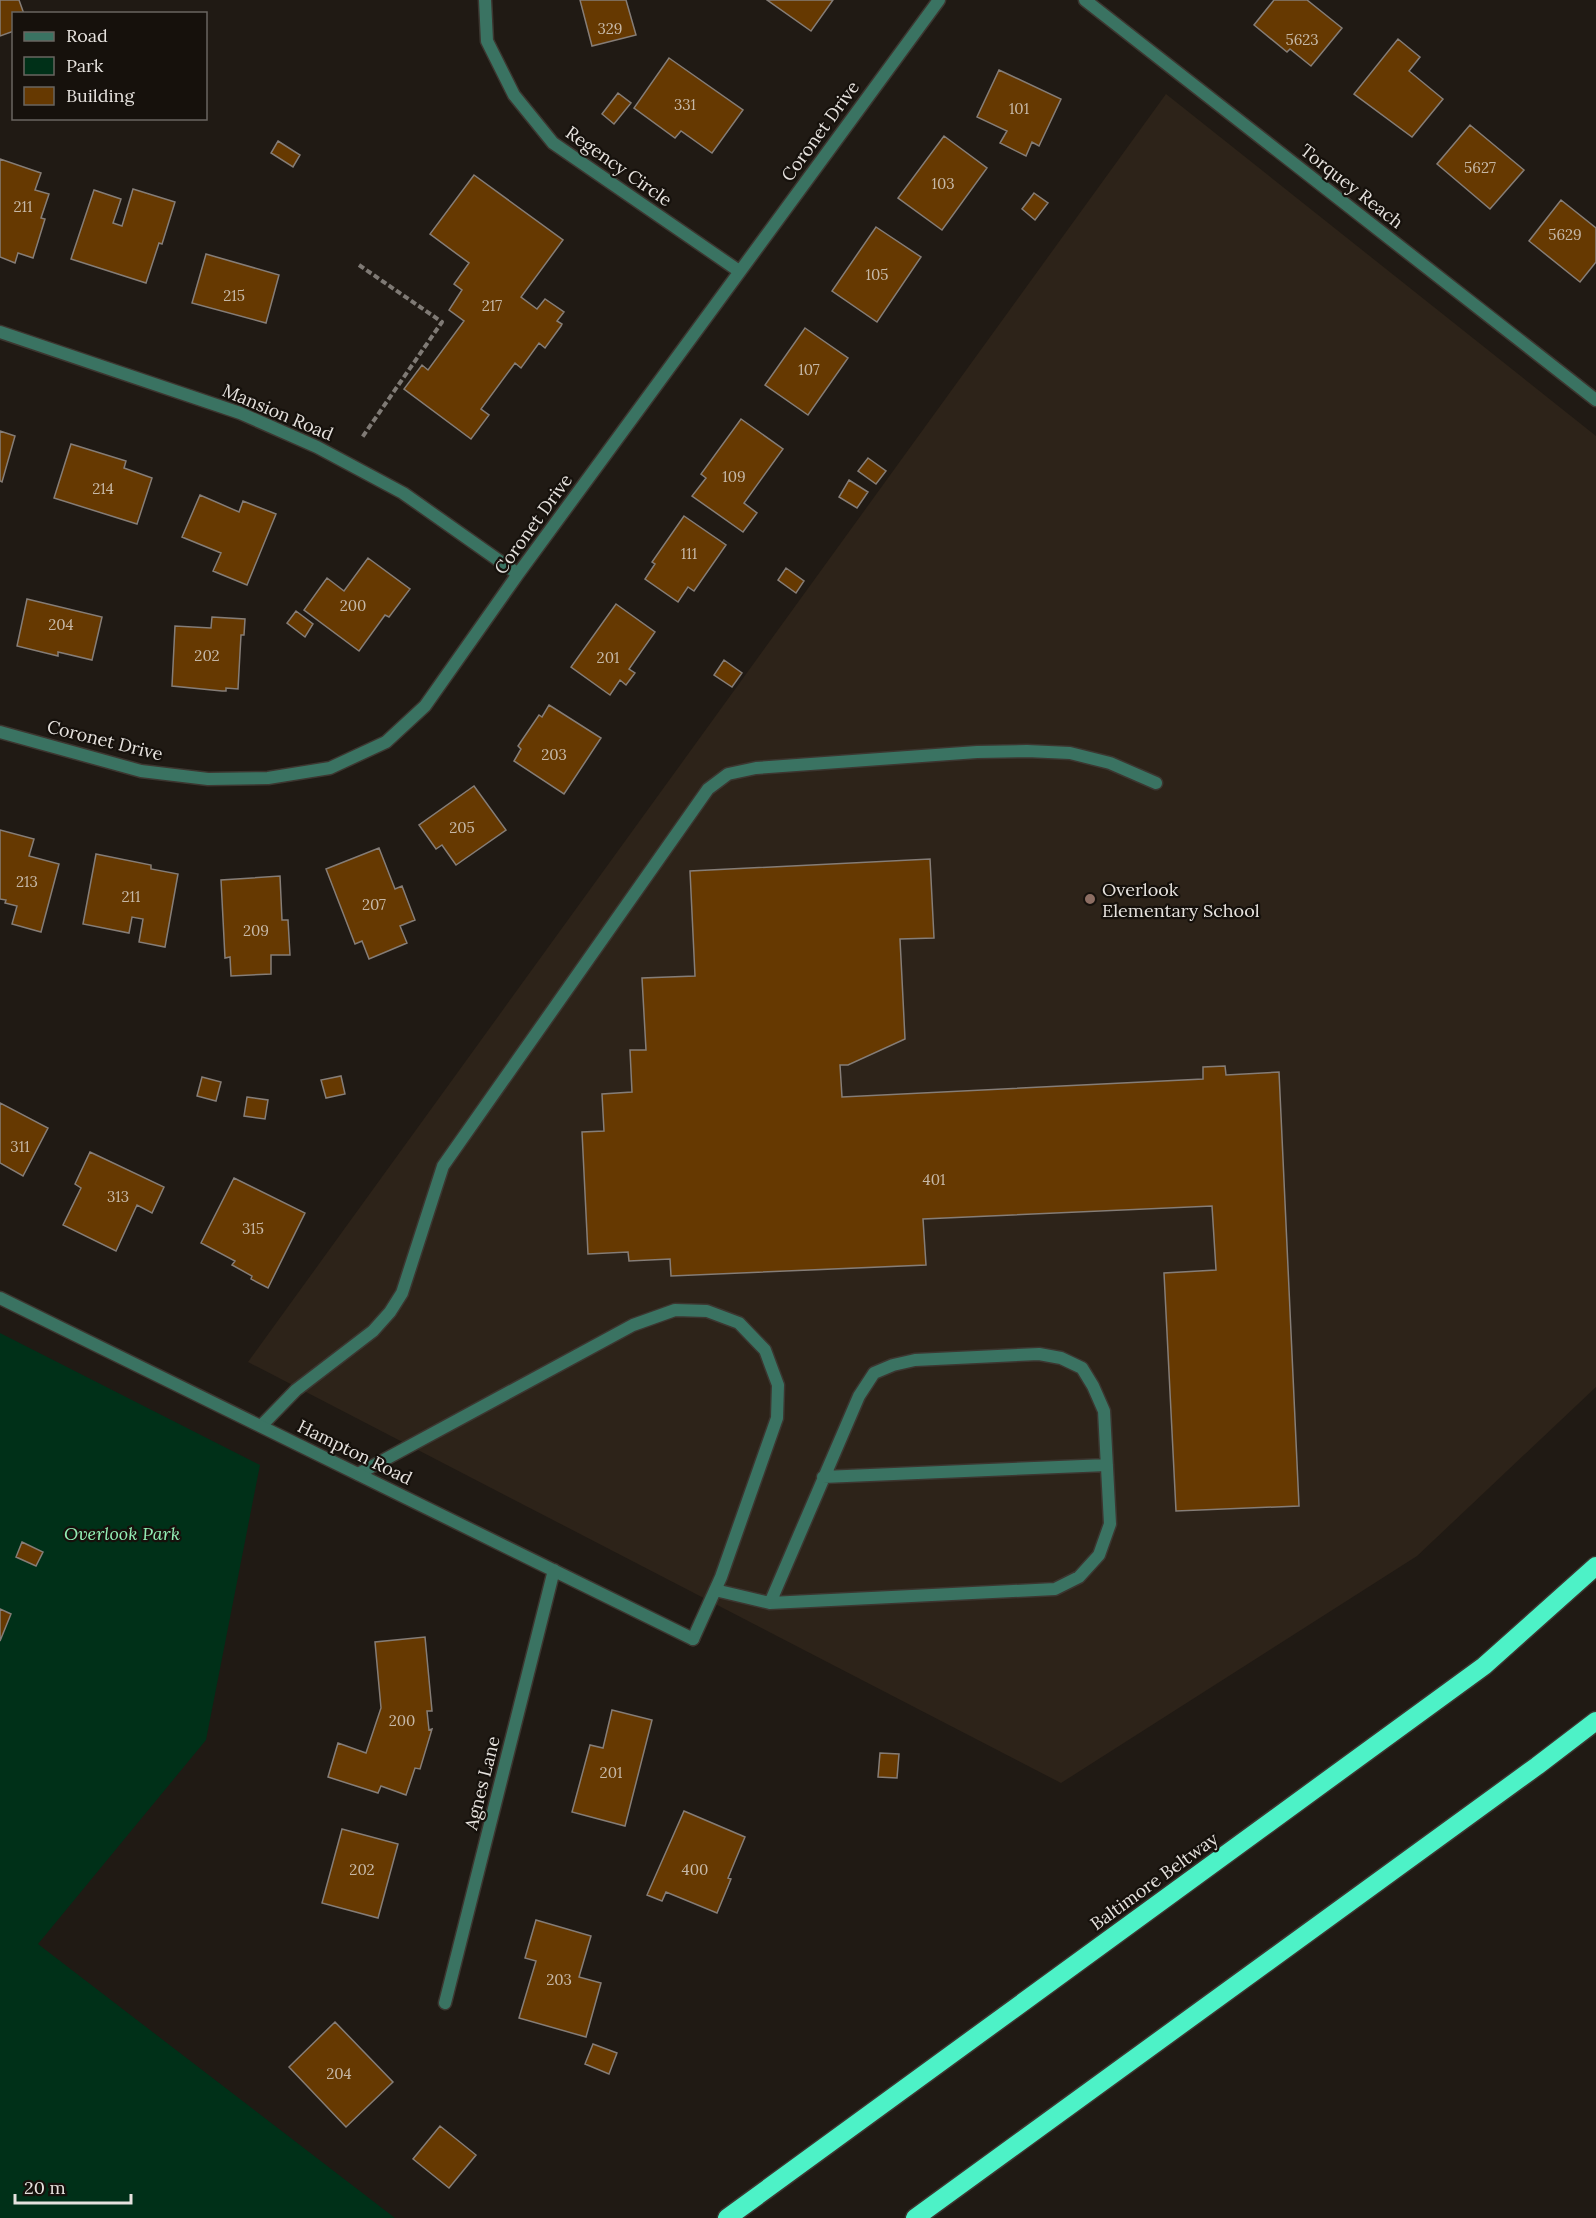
<svg xmlns="http://www.w3.org/2000/svg" width="1596" height="2218" font-family="Lora,serif">
  <style>
    .built { fill: #2d2319 }
    .green { fill: #003018 }
    .building { fill: #663901; stroke: #857d77; stroke-width: 1.5 }
    .lines { fill: none; stroke-linecap: round; stroke-linejoin: round }
    .service-casing { stroke: #3c3630; stroke-width: 15 }
    .minor-casing { stroke: #3c3630; stroke-width: 15 }
    .motorway-casing { stroke: #3c3630; stroke-width: 21 }
    .path { stroke: #7f7a75; stroke-width: 4; stroke-dasharray: 6 3; stroke-linecap: butt }
    .service { stroke: #3a7362; stroke-width: 12 }
    .minor { stroke: #3a7362; stroke-width: 12 }
    .motorway { stroke: #4df2c7; stroke-width: 18 }
    .education-dot { fill: #8d6e63; stroke: #16110c; stroke-width: 2 }
    .labels { text-anchor: middle; dominant-baseline: central; stroke-width: 4.5; stroke-linejoin: round; paint-order: stroke }
    .number-label { font-size: 15px; fill: #c6b8a7 }
    .street-label { font-size: 18px; fill: #e6e2de; stroke: #16110c }
    .poi-label { font-size: 18px; fill: #e6e2de; stroke: #16110c; text-anchor: start }
    .park-label { font-size: 18px; font-style: italic; fill: #93eeb5; stroke: #16110c }
  </style>
  <rect width="100%" height="100%" fill="#201a14"/>
  <path class="built" d="M1166 94 1596 436V1387L1417 1556 1061 1783 248 1362Z"/>
  <path class="green" d="M0 1333 260 1465 206 1740 38 1944 395 2218H0Z"/>
  <path class="building" d="M0 0H19L24 14H14V31L0 36Z
    M580 0H626L636 35 592 46Z
    M767 0H833L811 31Z
    M1274 0H1307L1342 28 1311 66 1290 49 1287 52 1254 25Z
    M1398 39 1420 57 1409 71 1443 99 1412 137 1354 94Z
    M669 58 743 110 712 153 681 131 675 138 634 108Z
    M999 70 1061 99 1039 146 1032 142 1026 156 1000 143 1007 131 977 117Z
    M618 93 631 103 614 124 602 114Z
    M1470 125 1524 170 1490 209 1437 164Z
    M944 136 987 168 942 230 898 198Z
    M278 141 300 155 293 167 271 153Z
    M0 159 41 173 35 190 49 194 41 218 45 219 33 258 18 253 15 263 0 257Z
    M474 175 563 240 521 297 537 309 545 299 564 312 557 321 562 324 561 326 545 348 539 343 521 368 515 363 481 409 489 415 471 439 404 389 422 365 428 370 464 321 449 310 462 290 454 284 469 263 430 234Z
    M133 189 175 202 162 244 159 243 146 283 71 259 94 190 121 199 113 223 122 226Z
    M1034 193 1048 203 1035 220 1022 209Z
    M1561 200 1596 228V262L1580 282 1529 241Z
    M876 227 921 257 877 322 832 291Z
    M206 254 279 275 266 323 192 303Z
    M805 328 848 358 808 415 765 385Z
    M741 419 783 449 744 503 757 513 743 532 692 496 706 478 701 474Z
    M0 431 15 436 2 482 0 481Z
    M71 444 126 461 124 468 152 478 137 524 54 498Z
    M868 458 886 471 876 484 858 471Z
    M849 480 868 492 857 508 839 497Z
    M200 495 239 512 243 501 276 514 247 585 213 571 221 553 182 537Z
    M684 516 726 545 694 591 688 587 678 602 645 579 655 564 652 562Z
    M368 558 410 589 389 617 385 615 359 651 304 610 327 578 344 591Z
    M786 568 804 581 796 593 778 580Z
    M27 599 102 617 92 660 58 652V656L17 646Z
    M616 604 655 632 629 669 635 673 626 685 620 680 610 695 571 667Z
    M296 611 313 624 305 637 287 623Z
    M212 617 245 619 244 635H241L238 689 226 688V691H222L172 686 175 626 211 628Z
    M724 660 742 673 732 687 714 675Z
    M549 705 601 738 564 794 514 761 521 749 518 746 539 715 542 717Z
    M474 786 506 830 456 865 442 845 436 849 419 825Z
    M0 830 34 839 29 856 59 864 41 932 12 924 17 906 5 903 6 900 0 899Z
    M379 848 395 889 402 886 415 920 400 926 407 943 369 959 362 941 355 944 326 869Z
    M96 854 151 865V869L178 874 165 947 139 942 143 919 132 917 129 933 83 924Z
    M930 859 934 938 900 939 905 1039 848 1065H840L842 1097 1203 1079V1067L1225 1066 1226 1075 1279 1072 1299 1506 1176 1511 1164 1273 1216 1270 1212 1206 923 1219 926 1265 671 1276 670 1259 629 1261 628 1252 588 1254 582 1132 604 1131 602 1094 632 1092 630 1050H646L642 978 695 976 690 871Z
    M280 876 282 920H288L290 955H271V974L231 976 230 957 225 958 221 880Z
    M341 1076 345 1094 326 1098 321 1080Z
    M202 1077 221 1082 216 1101 197 1096Z
    M247 1097 268 1100 265 1119 244 1116Z
    M0 1103 48 1128 23 1176 0 1163Z
    M90 1152 164 1187 152 1213 137 1205 116 1251 63 1225 81 1188 75 1184Z
    M234 1178 305 1213 268 1288 251 1279 252 1276 232 1265 235 1261 201 1243Z
    M22 1542 43 1552 36 1566 16 1557Z
    M0 1609 11 1614 0 1641Z
    M425 1637 432 1711H427L429 1730 432 1729 420 1769 415 1768 406 1795 381 1786 378 1793 328 1777 338 1743 366 1753 381 1708 375 1642Z
    M612 1710 652 1720 625 1826 572 1812 590 1745 603 1748Z
    M880 1753 899 1754 897 1778 878 1777Z
    M684 1811 745 1837 728 1878 731 1879 717 1913 666 1892 662 1901 647 1895Z
    M342 1829 398 1844 378 1918 322 1903Z
    M536 1920 591 1936 579 1977 601 1983 586 2037 519 2018 536 1961 525 1958Z
    M335 2022 393 2082 346 2127 289 2067Z
    M593 2044 617 2053 609 2074 585 2064Z
    M440 2126 476 2155 449 2188 413 2159Z"/>
  <g class="lines">
    <defs>
      <path id="service" d="M261 1426 296 1390 373 1331 390 1312 402 1293 443 1166 708 789 728 774 756 768 977 752 1027 751 1070 753 1110 763 1156 783
        M358 1474 633 1325 675 1310 707 1311 739 1323 765 1350 778 1385 777 1418 721 1577 693 1639
        M823 1477 1107 1465
        M715 1590 770 1603 1055 1589 1079 1577 1099 1555 1110 1524 1104 1411 1093 1386 1082 1368 1061 1358 1039 1354 915 1360 893 1365 874 1373 859 1396 770 1603"/>
      <path id="minor" d="M485 0 487 41 514 95 553 143 739 271
        M1085 0 1596 400
        M0 332 240 413 317 447 403 493 518 574
        M0 732 141 771 208 779 268 778 330 768 386 742 425 706 518 574 939 0
        M0 1298 693 1639
        M445 2003 554 1570"/>
      <path id="motorway" d="M727 2218 1484 1666 1596 1566
        M915 2218 1537 1766 1596 1721"/>
    </defs>
    <use href="#service" class="service-casing"/>
    <use href="#minor" class="minor-casing"/>
    <use href="#motorway" class="motorway-casing"/>
    <path class="path" d="M359 265 442 322 361 439"/>
    <use href="#service" class="service"/>
    <use href="#minor" class="minor"/>
    <use href="#motorway" class="motorway"/>
  </g>
  <circle class="education-dot" cx="1090" cy="899" r="6"/>
  <g class="labels">
    <g class="number-label">
      <text x="610" y="28">329</text>
      <text x="1302" y="39">5623</text>
      <text x="685" y="104">331</text>
      <text x="1019" y="108">101</text>
      <text x="1480" y="167">5627</text>
      <text x="943" y="183">103</text>
      <text x="23" y="206">211</text>
      <text x="1565" y="234">5629</text>
      <text x="877" y="274">105</text>
      <text x="234" y="295">215</text>
      <text x="492" y="305">217</text>
      <text x="809" y="369">107</text>
      <text x="734" y="476">109</text>
      <text x="103" y="488">214</text>
      <text x="689" y="553">111</text>
      <text x="353" y="605">200</text>
      <text x="61" y="624">204</text>
      <text x="207" y="655">202</text>
      <text x="608" y="657">201</text>
      <text x="554" y="754">203</text>
      <text x="462" y="827">205</text>
      <text x="27" y="881">213</text>
      <text x="131" y="896">211</text>
      <text x="374" y="904">207</text>
      <text x="256" y="930">209</text>
      <text x="20" y="1146">311</text>
      <text x="934" y="1179">401</text>
      <text x="118" y="1196">313</text>
      <text x="253" y="1228">315</text>
      <text x="402" y="1720">200</text>
      <text x="611" y="1772">201</text>
      <text x="362" y="1869">202</text>
      <text x="695" y="1869">400</text>
      <text x="559" y="1979">203</text>
      <text x="339" y="2073">204</text>
    </g>
    <g class="street-label">
      <text transform="translate(820 131) rotate(-54)">Coronet Drive</text>
      <text transform="translate(619 166) rotate(35)">Regency Circle</text>
      <text transform="translate(1352 186) rotate(38)">Torquey Reach</text>
      <text transform="translate(278 412) rotate(23)">Mansion Road</text>
      <text transform="translate(533 524) rotate(-54)">Coronet Drive</text>
      <text transform="translate(105 740) rotate(14)">Coronet Drive</text>
      <text transform="translate(355 1452) rotate(26)">Hampton Road</text>
      <text transform="translate(482 1783) rotate(-76)">Agnes Lane</text>
      <text transform="translate(1154 1881) rotate(-36)">Baltimore Beltway</text>
    </g>
    <g class="poi-label">
      <text x="1102" y="889">Overlook<tspan x="1102" dy="21">Elementary School</tspan></text>
    </g>
    <g class="park-label">
      <text x="122" y="1533">Overlook Park</text>
    </g>
  </g>
  <rect x="12" y="12" width="195" height="108" fill="#16110c" stroke="#696560" stroke-width="1.5"/>
  <rect x="24" y="32" width="30" height="9" fill="#3a7362" stroke="#696560" stroke-width="1.5"/>
  <text x="66" y="42" font-size="18" fill="#e6e2de">Road</text>
  <rect x="24" y="57" width="30" height="18" fill="#003018" stroke="#696560" stroke-width="1.5"/>
  <text x="66" y="72" font-size="18" fill="#e6e2de">Park</text>
  <rect x="24" y="87" width="30" height="18" fill="#663901" stroke="#696560" stroke-width="1.5"/>
  <text x="66" y="102" font-size="18" fill="#e6e2de">Building</text>
  <path d="M15 2194v9h116v-9" fill="none" stroke="#e6e2de" stroke-width="3"/>
  <text x="24" y="2194" font-size="18" fill="#e6e2de" stroke="#16110c" stroke-width="4.5" paint-order="stroke">20 m</text>
</svg>
